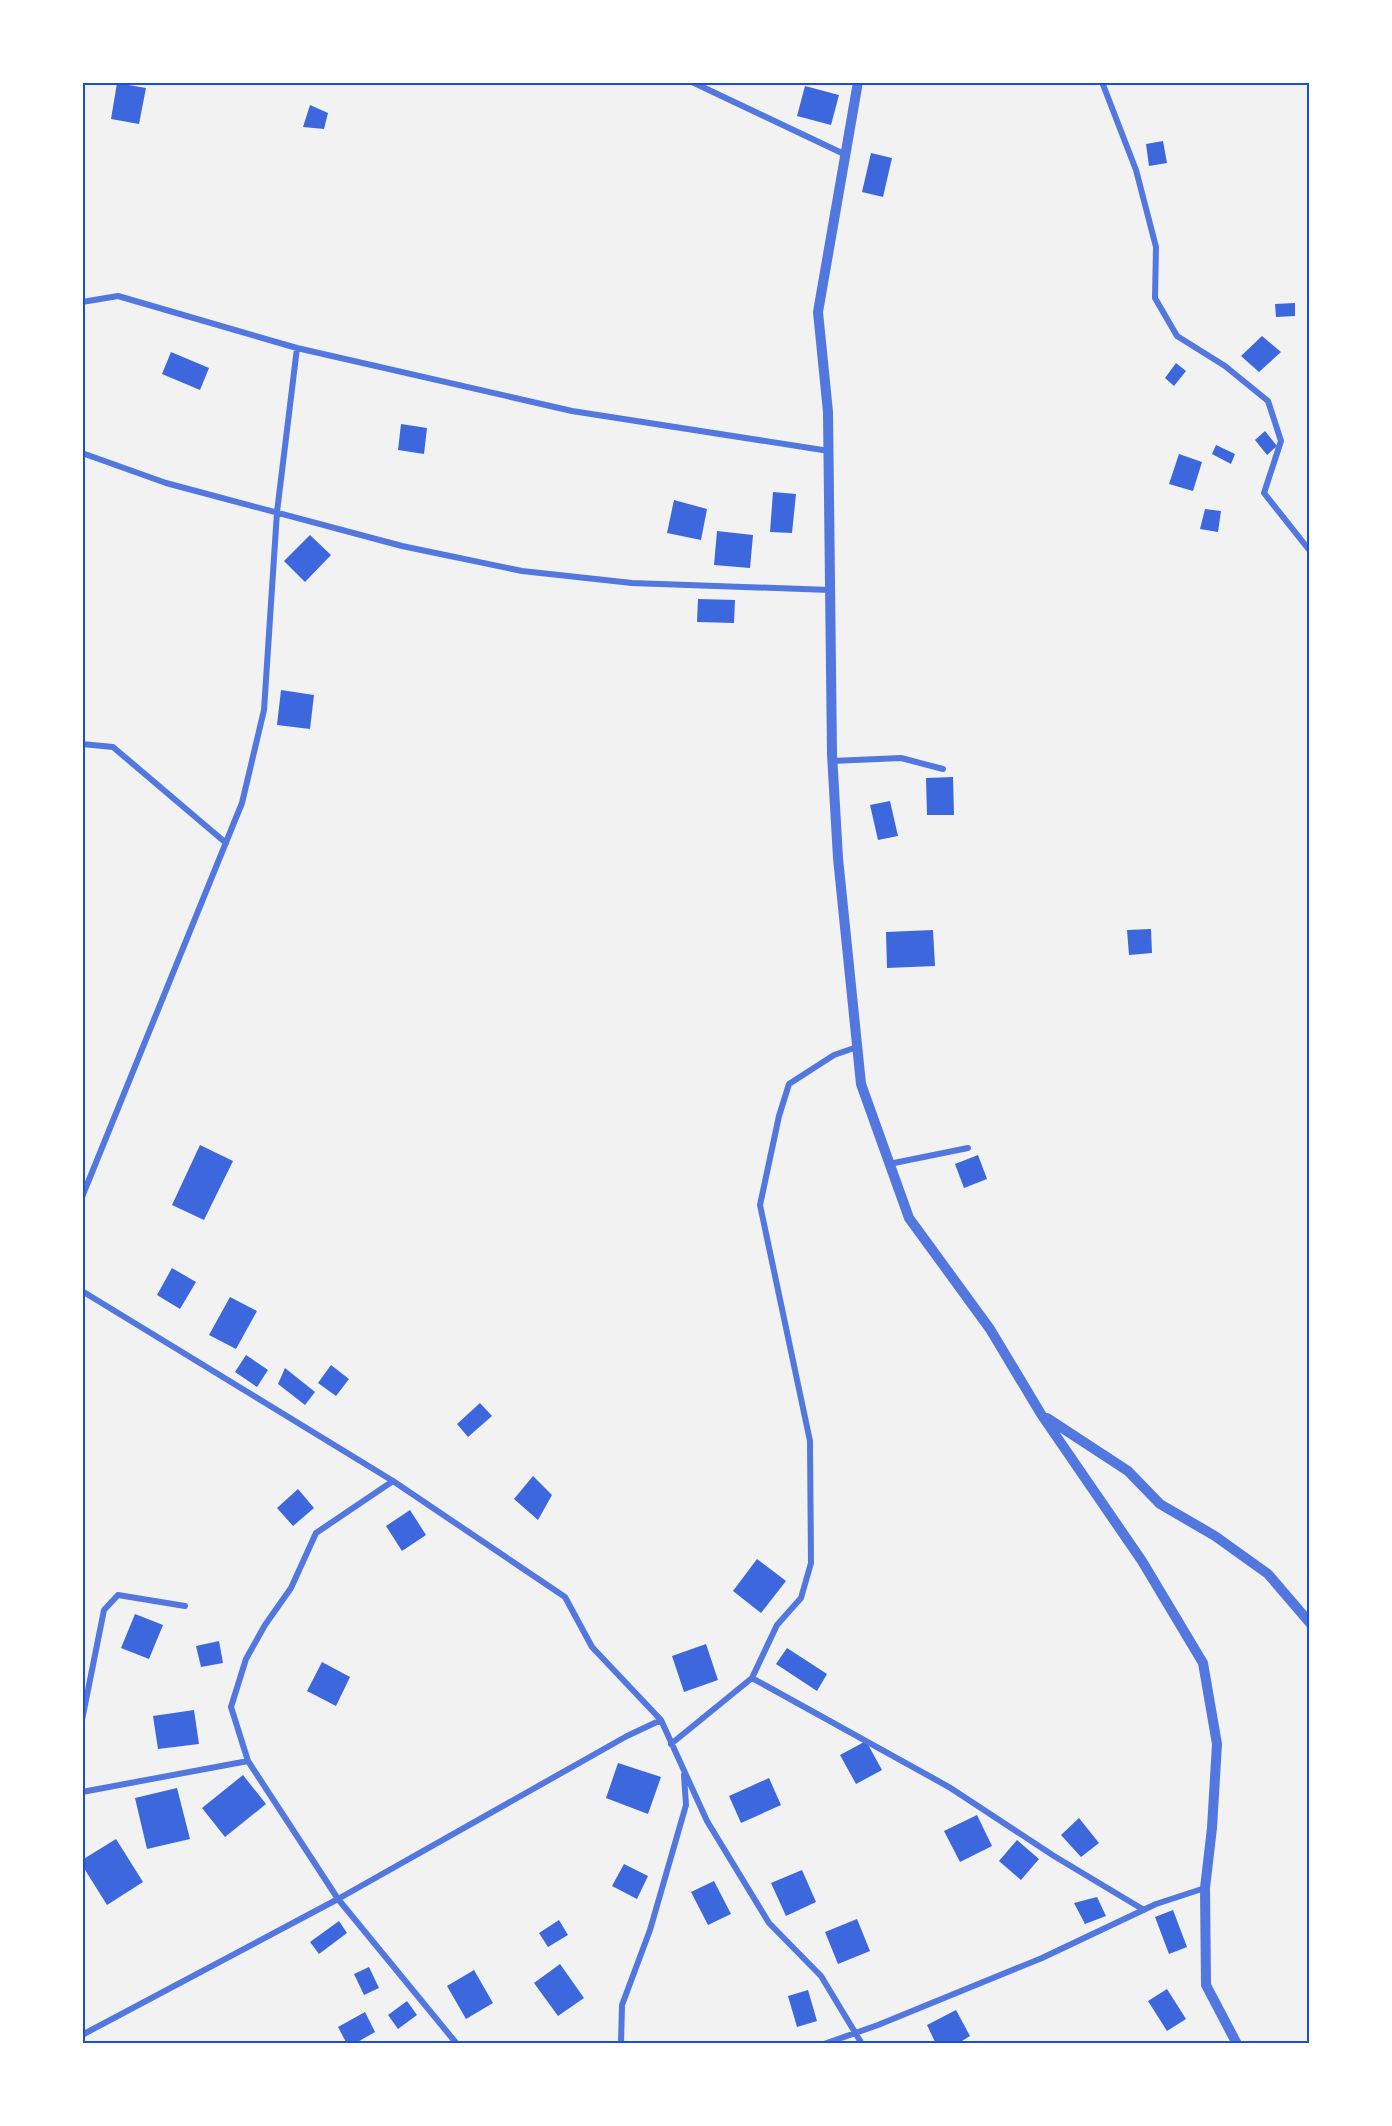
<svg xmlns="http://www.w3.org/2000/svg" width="1392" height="2126" font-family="'Space Grotesk',sans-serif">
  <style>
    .building { fill: #3d67dc }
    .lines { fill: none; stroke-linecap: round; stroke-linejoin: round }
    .minor { stroke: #5277de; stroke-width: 6 }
    .tertiary { stroke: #5277de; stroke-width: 10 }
    .neatline { fill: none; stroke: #1d4ed8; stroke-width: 2 }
  </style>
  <rect width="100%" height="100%" fill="#f2f2f2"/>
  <path class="building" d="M117 83 146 88 139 124 111 119Z
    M805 86 839 95 831 125 797 116Z
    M310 105 328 113 324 129 303 127Z
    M1163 141 1167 163 1149 166 1146 144Z
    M871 153 892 158 883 197 862 192Z
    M1295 303V316L1276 317 1275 304Z
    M1262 336 1281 352 1259 372 1241 356Z
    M171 352 209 368 200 390 162 374Z
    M1176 363 1186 371 1174 386 1165 378Z
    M401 424 427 428 424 454 398 450Z
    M1265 431 1277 446 1267 455 1255 440Z
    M1216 445 1235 454 1231 464 1212 454Z
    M1179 454 1202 462 1193 491 1169 484Z
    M773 492 796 494 792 533 770 532Z
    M674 500 707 509 701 540 667 533Z
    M1205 509 1221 511 1218 532 1200 529Z
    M717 531 753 535 750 568 714 565Z
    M310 535 331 555 305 582 284 561Z
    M698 599 735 600 734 623 697 622Z
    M281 690 314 695 310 729 277 725Z
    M953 777 954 815H927L926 778Z
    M890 801 898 836 878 840 870 805Z
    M1151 929 1152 953 1129 955 1127 930Z
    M933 930 935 966 887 968 886 932Z
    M200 1145 233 1161 204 1220 172 1205Z
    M978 1155 987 1179 964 1188 955 1164Z
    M172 1268 196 1282 180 1309 157 1295Z
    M230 1297 257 1311 236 1349 209 1335Z
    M246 1355 268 1370 257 1387 235 1372Z
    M331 1365 349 1379 336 1396 318 1383Z
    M285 1368 315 1392 305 1405 278 1384Z
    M480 1403 492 1416 468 1437 457 1424Z
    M533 1476 552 1495 538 1520 514 1499Z
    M298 1489 314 1508 293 1526 277 1508Z
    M410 1510 426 1535 402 1551 386 1526Z
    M757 1559 786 1581 761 1613 733 1591Z
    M135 1614 163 1625 149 1659 121 1648Z
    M219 1641 223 1663 201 1667 196 1646Z
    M706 1644 718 1680 684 1692 672 1656Z
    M787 1648 827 1674 817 1691 776 1664Z
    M322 1662 350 1677 336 1706 307 1691Z
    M194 1710 199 1744 158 1749 153 1716Z
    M866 1741 882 1770 856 1784 840 1755Z
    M618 1763 661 1777 648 1814 606 1798Z
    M243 1775 266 1804 225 1837 202 1808Z
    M769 1778 781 1805 741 1823 729 1796Z
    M177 1788 190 1839 147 1849 135 1798Z
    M977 1815 992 1846 960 1862 944 1831Z
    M1079 1818 1099 1843 1081 1857 1061 1835Z
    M116 1839 143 1882 107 1905 82 1865V1860Z
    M1017 1840 1039 1859 1021 1880 999 1861Z
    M624 1864 648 1876 637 1899 612 1886Z
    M802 1870 816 1902 786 1916 771 1883Z
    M714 1881 731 1914 708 1925 691 1892Z
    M1097 1897 1106 1916 1085 1924 1074 1903Z
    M1173 1910 1187 1947 1169 1954 1155 1917Z
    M857 1919 870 1951 838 1964 825 1932Z
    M559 1920 568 1935 548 1947 539 1933Z
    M339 1921 347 1933 319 1954 310 1942Z
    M560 1964 584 1998 558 2016 534 1983Z
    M369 1967 379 1988 364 1995 354 1974Z
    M474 1970 493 2003 466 2019 447 1986Z
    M1167 1989 1186 2019 1167 2031 1148 2001Z
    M808 1990 817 2021 797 2027 788 1996Z
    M407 2001 417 2015 398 2029 388 2015Z
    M956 2010 970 2036 957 2044H936L927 2025Z
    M365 2012 375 2032 354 2044H347L338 2027Z"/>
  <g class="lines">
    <path class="minor" d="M692 82 844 154
      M1102 82 1136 170 1156 247 1155 298 1177 336 1225 366 1268 401 1281 441 1264 493 1310 551
      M82 302 118 296 297 348 572 411 829 451
      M82 453 166 483 402 546 522 571 632 583 830 590
      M82 744 113 747 226 843
      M832 761 901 758 943 769
      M889 1164 968 1148
      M82 1197 242 803 264 710 277 512 297 348
      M82 1291 393 1481 565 1597 592 1647 661 1720 707 1821 769 1923 821 1976 862 2044
      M752 1678 777 1625 801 1598 811 1563 810 1441 760 1205 779 1116 789 1084 834 1055 857 1047
      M82 1720 104 1610 118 1595 185 1606
      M671 1744 752 1678 949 1787 1054 1856 1144 1910
      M248 1761 231 1707 246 1659 265 1625 291 1588 316 1533 393 1481
      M82 1792 248 1761 338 1899 457 2044
      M82 2035 338 1899 627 1736 661 1720
      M621 2044 622 2005 650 1930 686 1805 684 1775
      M824 2044 878 2025 1042 1958 1156 1904 1205 1888"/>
    <path class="tertiary" d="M858 82 818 312 828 412 832 754 838 858 861 1084 909 1218 990 1329 1041 1414 1142 1561 1203 1663 1217 1744 1212 1828 1205 1888 1206 1985 1237 2044
      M1047 1418 1128 1471 1160 1504 1215 1536 1268 1574 1310 1623"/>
  </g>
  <rect width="1392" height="2126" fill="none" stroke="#ffffff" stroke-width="168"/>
  <rect x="84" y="84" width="1224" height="1958" class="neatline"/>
</svg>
